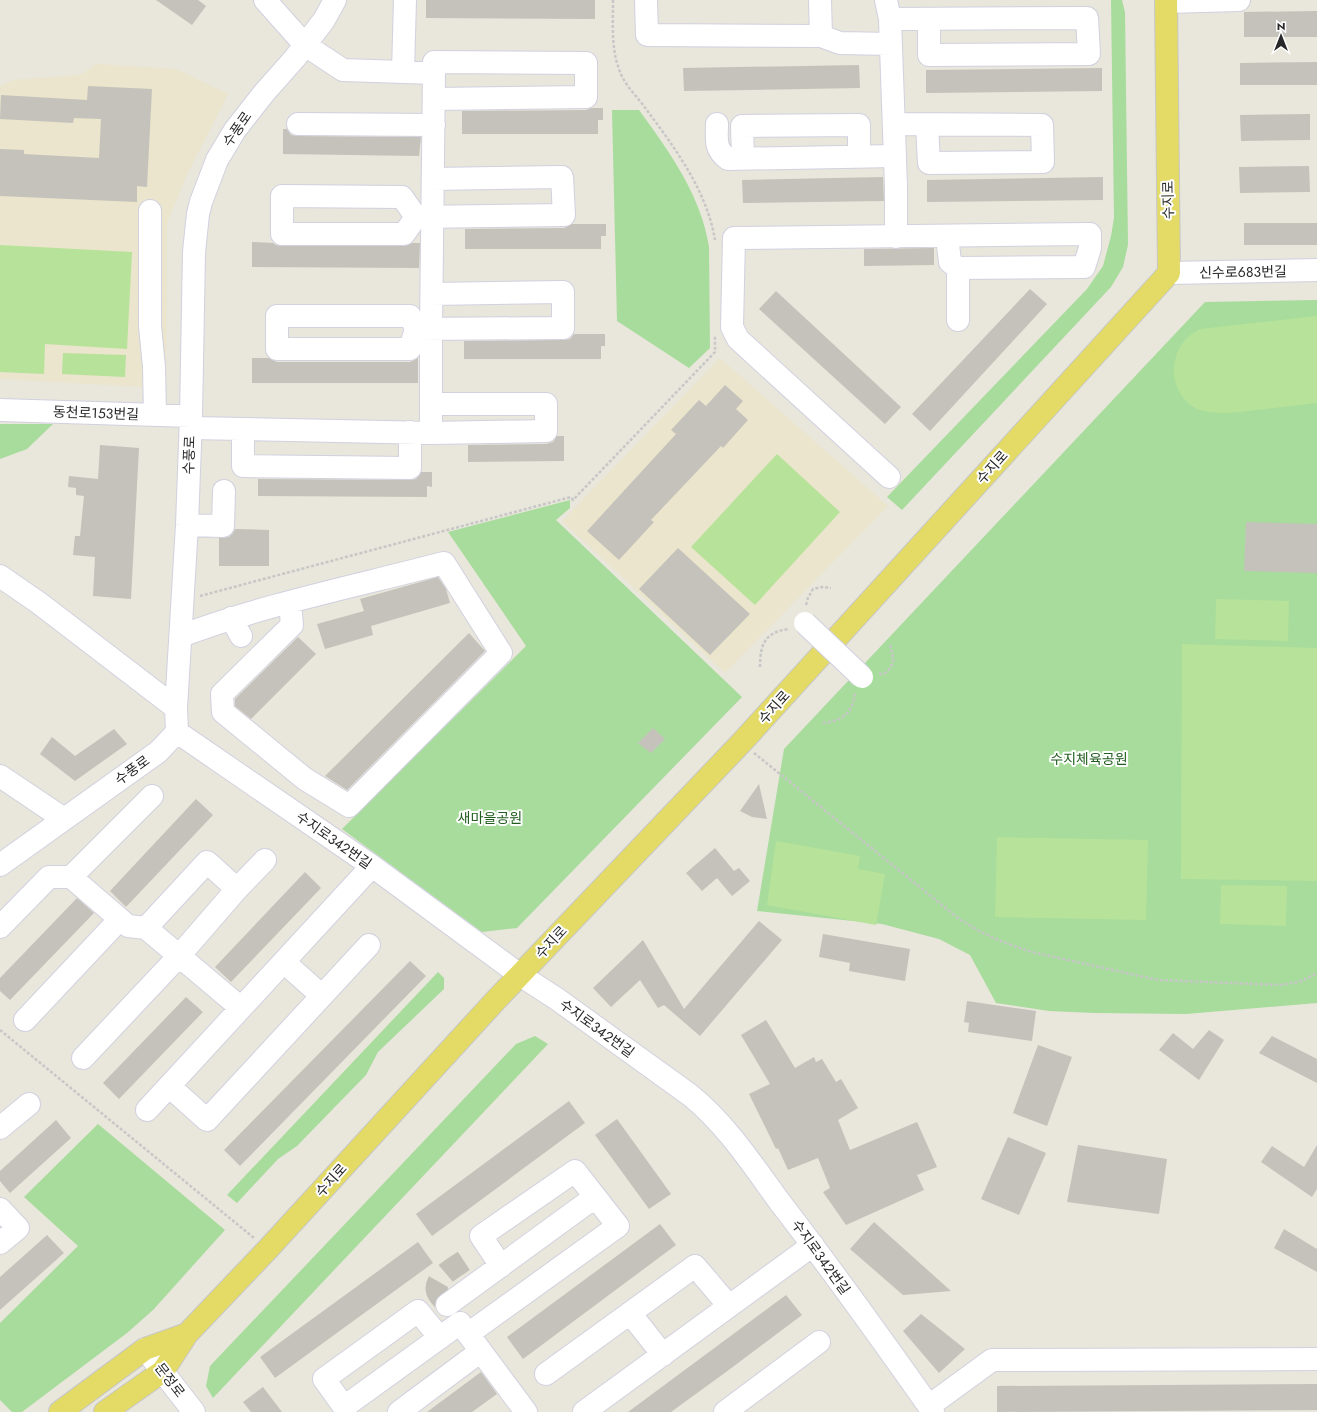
<svg xmlns="http://www.w3.org/2000/svg" width="1317" height="1412" font-family="Jost,'Noto Sans KR',sans-serif">
  <style>
    .education { fill: #eae5cc }
    .green { fill: #a7dc9c }
    .pitch { fill: #b7e299 }
    .building { fill: #c5c2bb }
    .lines { fill: none; stroke-linecap: round; stroke-linejoin: round }
    .minor-tunnel { stroke: #c2c0b7; stroke-width: 22; stroke-dasharray: 22 11; stroke-linecap: butt }
    .minor-casing { stroke: #d1d1e0; stroke-width: 24 }
    .major-casing { stroke: #c7c7c7; stroke-width: 24 }
    .path { stroke: #c7c7c7; stroke-width: 2.5; stroke-dasharray: 3 2; stroke-linecap: butt }
    .minor { stroke: #fff; stroke-width: 22 }
    .major { stroke: #e3db66; stroke-width: 22 }
    .minor-bridge-casing { stroke: #d1d1e0; stroke-width: 24; stroke-linecap: butt }
    .minor-bridge { stroke: #fff; stroke-width: 22 }
    .labels { text-anchor: middle; dominant-baseline: central; stroke-width: 4; stroke-linejoin: round; paint-order: stroke }
    .street-label { font-size: 14px; fill: #282828; stroke: #fff }
    .park-label { font-size: 14px; fill: #225e20; stroke: #fff }
  </style>
  <rect width="100%" height="100%" fill="#e9e6db"/>
  <path class="education" d="M97 64 176 69 228 94 186 177 167 223 166 382 144 387 0 379V87L13 80 80 75Z
    M720 358 888 506 725 673 562 521Z"/>
  <path class="green" d="M1111 0H1122L1125 12 1128 245 1123 267 1111 287 902 510 887 497 1087 289 1103 266 1111 236 1114 218Z
    M612 110H639C669 151 701 195 709 247L710 348 689 368 617 321Z
    M1317 300V1003L1186 1014 1095 1013 1049 1011 996 1003 970 955 939 939 882 924 757 911 784 749 1205 302Z
    M0 424H53L27 449 0 459Z
    M570 500V508L556 520 742 697 517 928 482 932 342 829 526 646 448 532Z
    M438 972 444 978V989L378 1052 366 1075 297 1146 278 1159 237 1203 227 1195Z
    M535 1036 548 1044 213 1398 206 1386 210 1366 516 1044Z
    M98 1124 225 1230 153 1310 127 1333 22 1412H12L0 1400V1323L78 1246 24 1197Z"/>
  <path class="pitch" d="M0 245 132 252 127 349 45 344 44 374 0 372Z
    M1317 316V403C1297 405 1276 408 1256 410 1239 412 1221 415 1204 411 1185 407 1172 386 1174 367 1176 349 1184 337 1200 329Z
    M63 353 126 355 125 377 62 374Z
    M777 454 840 512 755 605 691 547Z
    M1216 599 1289 601 1288 641 1215 639Z
    M1182 644 1317 648V881L1181 879Z
    M997 837 1148 840 1146 920 995 917Z
    M776 841 860 856 858 869 885 874 876 925 767 905Z
    M1221 885 1287 886 1286 926 1220 924Z"/>
  <path class="building" d="M156 0H198L206 6 192 25Z
    M426 0H595V19L426 18Z
    M1317 11V37H1244V12Z
    M1317 62V85H1240V63Z
    M859 65 860 88 684 91 683 68Z
    M1102 68V91L926 93V70Z
    M88 86 152 89 147 187 137 186V202L0 196V149L24 150V154L99 158 101 119 74 118 73 123 0 119 1 95 87 100Z
    M591 108H603V120H598V134H462V111L586 110Z
    M1310 114V140L1241 141 1240 115Z
    M283 129H287L291 135 298 136 421 137 419 156 283 154Z
    M1309 166 1310 192 1240 193 1239 167Z
    M883 177 884 201 743 203 742 180Z
    M1103 177V200L927 202V180Z
    M1244 223H1317V245H1244Z
    M572 224H606V236H601V249H465V229L564 228Z
    M252 242 273 243 276 245 282 246H404L412 243H420L419 268 252 267Z
    M934 248V265L864 266V249Z
    M1030 289 1047 304 930 431 912 414Z
    M776 291 901 407 885 424 759 309Z
    M574 334H605V346H601V359H464V341L563 340 570 339Z
    M252 358H269L277 362H410L418 358V383H252Z
    M725 385 743 401 736 409 748 420 723 448 721 446 651 520 654 522 619 560 587 531 676 434 671 430 699 400 706 406Z
    M557 436H564V461L468 462V445L546 444 553 442Z
    M100 445 139 448 131 599 93 596 95 557 73 555 75 536H80L84 496 76 495V488L68 487 69 476 98 479Z
    M421 472H432V487L427 486V497L258 496V479L410 480 416 479Z
    M1246 522 1317 524V573L1244 571Z
    M235 529 269 530V566H219V538L229 537 233 533Z
    M678 548 750 614 710 655 639 589Z
    M438 577 446 589 450 603 371 626 373 635 325 649 317 624 364 611 360 599Z
    M469 633 485 651 347 790 325 776Z
    M298 637 316 654 251 719 235 706V699Z
    M653 728 665 739 651 753 638 743Z
    M114 729 127 744 75 781 40 754 52 737 75 756Z
    M759 784 767 819 752 817 740 811Z
    M196 799 213 815 126 907 110 891Z
    M715 848 734 871 739 868 750 881 732 896 717 878 702 891 686 873Z
    M305 872 321 888 231 982 215 967Z
    M77 898 94 913 10 1000 0 991V978Z
    M759 921 782 940 700 1036 664 1005 658 1008 640 980 611 1007 593 988 643 940 684 1009Z
    M823 934 910 949 905 981 849 971 850 963 819 957Z
    M410 961 426 976 240 1166 224 1150Z
    M186 997 203 1012 119 1099 103 1083Z
    M967 1001 1036 1011 1032 1041 968 1032 969 1023 964 1022Z
    M766 1020 795 1068 814 1057 816 1062 822 1059 836 1082 841 1079 858 1108 838 1120 850 1150 917 1122 937 1167 917 1175 924 1190 846 1225 823 1192 830 1188 818 1158 788 1170 778 1148 776 1149 749 1094 770 1084 741 1035Z
    M1209 1030 1224 1040 1199 1080 1159 1050 1173 1033 1193 1049Z
    M1272 1036 1317 1059V1083L1259 1053Z
    M1038 1045 1072 1057 1047 1126 1013 1113Z
    M569 1101 585 1123 432 1236 416 1214Z
    M617 1119 671 1194 649 1209 595 1135Z
    M56 1120 71 1138 10 1193 0 1181V1171Z
    M1008 1137 1046 1153 1019 1215 981 1199Z
    M1078 1145 1167 1159 1159 1214 1067 1202Z
    M1317 1145V1189L1312 1197 1261 1162 1272 1146 1304 1167Z
    M874 1222 951 1291 903 1295 850 1249Z
    M660 1224 676 1245 523 1359 507 1337Z
    M1284 1229 1317 1249V1272L1274 1248Z
    M47 1235 64 1253 0 1310V1277Z
    M418 1242 433 1263 275 1378 260 1357Z
    M786 1295 802 1315 726 1372 671 1412H628Z
    M921 1314 965 1349 939 1373 903 1331Z
    M481 1372 497 1394 472 1412H427Z
    M1317 1384V1410L997 1412V1386Z
    M263 1387 282 1412H251L243 1402Z"/>
  <g class="lines">
    <path class="minor-tunnel" d="M444 1301C442 1298 438 1295 437 1291 433 1277 459 1265 468 1258"/>
    <defs>
      <path id="minor" d="M265 0 305 45 343 70 434 73 431 328V433
        M646 0 647 35 821 36 840 43 891 44
        M820 0 821 36
        M886 0 890 19 896 186V237
        M1166 2 1239 0
        M890 19 1087 18 1089 54 929 55V19
        M403 72 405 0
        M434 99 586 97V63L434 62V73
        M298 124 434 125
        M717 124C717 139 714 149 728 159L895 156
        M894 124 1042 125 1043 162 929 163 927 125
        M743 158 742 126 859 125V156
        M150 211V326L154 367 155 415
        M416 217 404 234H282V196L402 197 416 217 564 215 562 177 433 179
        M958 268V320
        M1169 273 1317 270
        M277 316H410L416 329 410 349H277Z
        M417 329 563 328V292L432 294
        M0 410 191 416
        M191 428 431 433 546 431V404H431
        M243 429V466L410 468V432
        M889 477 738 339 732 327 734 238 1090 234V248L1084 267 958 268 950 262 947 236
        M187 525 223 526 224 491
        M0 576 39 603 176 708
        M231 618 241 636
        M181 636C266 604 356 586 444 563L501 653 349 806 305 779 223 712 222 694 292 625 290 602
        M177 732 372 866 520 975 557 999 690 1095C726 1124 752 1164 779 1201 832 1270 883 1341 933 1412
        M0 776 64 819
        M0 865 158 752 177 732 176 708 187 525 191 416 194 252 198 214 201 202 217 160 235 130 264 93 295 58 324 20 335 0
        M71 877 128 926 146 928 241 1008
        M0 927 49 877H71L152 796
        M146 928 207 862 237 889
        M284 962 322 996
        M25 1020 120 919
        M83 1058 179 956 237 889 265 860
        M169 1086 207 1120 369 945
        M147 1110 372 866
        M0 1128 29 1104
        M0 1209 18 1228 0 1243
        M447 1305 595 1197
        M630 1313 663 1355
        M460 1323 526 1412
        M468 1334 618 1226 575 1171 481 1236 501 1266
        M440 1338 418 1311 324 1379 344 1407 460 1323
        M145 1349 194 1412
        M546 1374 695 1266 729 1306
        M929 1406 992 1360 1317 1359
        M399 1412 481 1351
        M584 1412 813 1245
        M725 1412 819 1342"/>
      <path id="major" d="M60 1412 145 1349 187 1334
        M105 1412 163 1371 187 1334 268 1249 495 1001 742 742 1169 273 1166 0"/>
    </defs>
    <use href="#minor" class="minor-casing"/>
    <use href="#major" class="major-casing"/>
    <path class="path" d="M613 0C613 23 611 48 619 69 624 85 637 96 646 109 675 148 707 191 715 240
      M200 596 571 497 573 500 715 352V335
      M806 605 808 598 813 589 822 587 831 588
      M760 667C760 644 765 632 789 629
      M879 674H884C896 664 894 659 890 645
      M823 723C842 721 853 713 855 693
      M754 753 958 918C981 934 1006 944 1032 952L1158 980 1281 985 1302 981 1317 973
      M0 1030 254 1238"/>
    <use href="#minor" class="minor"/>
    <use href="#major" class="major"/>
    <defs>
      <path id="minor-bridge" d="M805 623 862 677"/>
    </defs>
    <use href="#minor-bridge" class="minor-bridge-casing"/>
    <use href="#minor-bridge" class="minor-bridge"/>
  </g>
  <g class="labels">
    <g class="street-label">
      <text transform="translate(237 129) rotate(-55)">수풍로</text>
      <text transform="translate(1168 200) rotate(-91)">수지로</text>
      <text transform="translate(1243 272) rotate(-1)">신수로683번길</text>
      <text transform="translate(96 413) rotate(2)">동천로153번길</text>
      <text transform="translate(189 455) rotate(-88)">수풍로</text>
      <text transform="translate(992 467) rotate(-48)">수지로</text>
      <text transform="translate(774 707) rotate(-48)">수지로</text>
      <text transform="translate(132 770) rotate(-36)">수풍로</text>
      <text transform="translate(334 840) rotate(35)">수지로342번길</text>
      <text transform="translate(551 942) rotate(-47)">수지로</text>
      <text transform="translate(597 1028) rotate(36)">수지로342번길</text>
      <text transform="translate(331 1180) rotate(-48)">수지로</text>
      <text transform="translate(821 1257) rotate(54)">수지로342번길</text>
      <text transform="translate(170 1380) rotate(52)">문정로</text>
    </g>
    <g class="park-label">
      <text x="1089" y="759">수지체육공원</text>
      <text x="490" y="818">새마을공원</text>
    </g>
  </g>
  <g transform="translate(1281 36)" stroke="#ffffff" stroke-width="3" paint-order="stroke">
  <path d="M0-3L7 15L0 10L-7 15Z" fill="#282828"/>
  <text y="-6" font-size="11" font-weight="bold" text-anchor="middle" fill="#282828">N</text>
  </g>
</svg>
